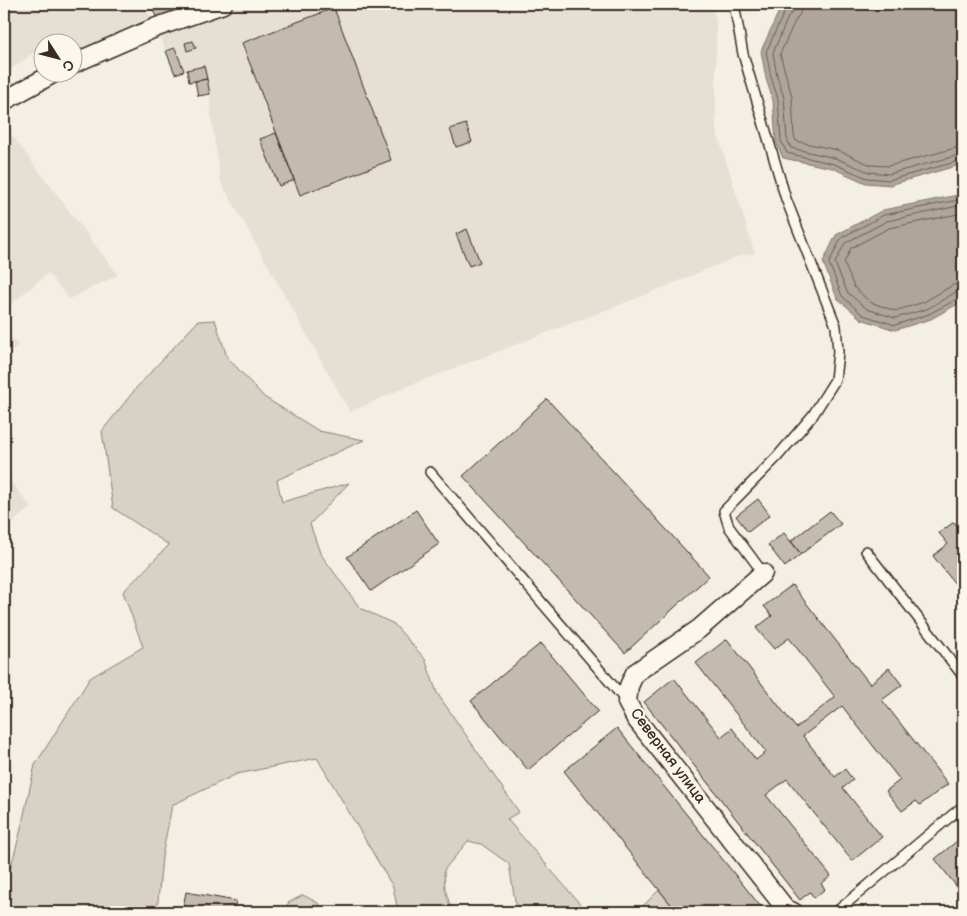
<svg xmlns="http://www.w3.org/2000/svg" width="967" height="916" font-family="'Balsamiq Sans',sans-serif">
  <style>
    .built { fill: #e5dfd4 }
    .green { fill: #d8d1c6; stroke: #8a7e72 }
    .water { fill: #afa69a; stroke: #817468 }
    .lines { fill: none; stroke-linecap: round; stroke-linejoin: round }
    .shore { stroke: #695c50; stroke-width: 1 }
    .building { fill: #c3bbb0; stroke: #3b2a1e }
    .lane-casing { stroke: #3b2a1e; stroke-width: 12 }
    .street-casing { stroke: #3b2a1e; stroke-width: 21 }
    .lane { stroke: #fbf7ec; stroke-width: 9 }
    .street { stroke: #fbf7ec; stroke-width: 18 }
    .labels { text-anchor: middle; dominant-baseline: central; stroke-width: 4.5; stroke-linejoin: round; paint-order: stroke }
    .street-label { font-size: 15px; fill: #3b2a1e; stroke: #fbf7ec }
  </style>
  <rect width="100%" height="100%" fill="#f3efe4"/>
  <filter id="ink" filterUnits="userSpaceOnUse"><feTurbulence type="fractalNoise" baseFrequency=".02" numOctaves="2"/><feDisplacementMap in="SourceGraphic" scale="10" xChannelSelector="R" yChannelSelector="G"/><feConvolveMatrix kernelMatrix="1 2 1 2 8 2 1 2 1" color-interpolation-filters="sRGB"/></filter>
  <g filter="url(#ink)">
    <path class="built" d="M4 4H141L154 20 194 4H710L716 19V129L755 254 741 255 640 297 410 385 350 412 221 182 211 116 210 94 204 66 187 70 175 74 153 20 73 54 72 42H62L56 35 47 42H42V46L4 75Z
      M4 125 118 275 69 299 48 273 4 310Z
      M4 327 18 346 4 357Z
      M4 473 31 507 4 530Z"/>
    <path class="green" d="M215 320 227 357 264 397 319 431 364 440 277 480 282 502 349 483 310 524 320 553 360 608 394 624 425 659 437 693 519 812 507 819 587 912H521L515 901 509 864 481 844 468 841 444 870 445 889 452 912H398L393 887 317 758 237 774 172 805 162 857 157 912H4V892L19 837 35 765 90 678 143 647 123 592 169 545 113 508 102 431 137 387 198 321Z
      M659 890 677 912H637Z
      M303 895 318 903 326 912H286L288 903Z"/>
    <path class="water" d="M785 4H945L963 9V164L890 185 866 183 832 168 783 158 776 142 773 100 766 79 761 51 779 11Z
      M963 194V301L931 319 895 330 861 319 837 298 823 262 836 235 883 210Z"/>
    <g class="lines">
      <path class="shore" d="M788 4 766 52 771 77 778 99 781 141 787 153 834 164 867 178 889 180 963 160
        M795 4 793 11 788 17 773 53 777 76 784 98 787 139 791 148 835 158 869 172 889 174 963 154
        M802 4 800 14 795 21 780 54 792 97 794 136 796 141 837 150 871 165 888 166 963 146
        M963 199 884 215 841 238 829 263 842 296 863 315 895 325 929 314 959 298 963 297
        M963 205 887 221 845 243 835 263 847 292 867 309 895 318 927 309 956 292 963 291
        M963 213 889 228 851 248 844 263 854 287 870 302 895 311 924 302 953 285 963 283"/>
    </g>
    <path class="building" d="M154 4H191V5L157 19 151 5Z
      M334 8 391 160 300 195 242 43Z
      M193 41 196 48 187 51 185 43Z
      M175 48 184 71 175 74 166 51Z
      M204 66 207 79 189 82 187 70Z
      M207 79 210 94 198 96 195 81Z
      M466 124 472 142 456 147 450 129Z
      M276 133 294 180 279 186 260 139Z
      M467 229 480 262 469 266 456 234Z
      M547 399 709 576 625 653 463 476Z
      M758 499 770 515 748 532 736 516Z
      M416 510 439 544 371 591 347 557Z
      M830 511 841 524 801 554 791 541Z
      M954 522 963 533V594L933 556 948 544 939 533Z
      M784 533 801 554 785 567 768 545Z
      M792 585 870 684 889 668 902 685 882 700 948 784 920 805 916 801 902 811 886 791 900 780 842 706 803 736 835 777 845 769 853 780 843 788 882 837 852 861 787 779 766 795 831 876 821 884 825 889 814 898 810 892 800 900 644 702 674 678 721 737 732 728 756 760 766 752 696 663 727 639 796 728 835 697 789 638 774 649 756 628 772 616 764 606Z
      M541 643 598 711 528 770 471 701Z
      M617 728 765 912H677L564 771Z
      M963 836V882L957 887 935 859Z
      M963 882V895L957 887Z
      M186 892 236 901 234 912H182Z"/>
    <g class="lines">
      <defs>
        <path id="lane" d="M734 4 743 54 786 199 836 326 838 352 835 380 813 415 777 457 724 511 729 527 763 573
          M430 472 627 702
          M866 551 963 676
          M836 912 963 806"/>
        <path id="street" d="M72 64 157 27 223 4
          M4 101 56 72
          M763 573 699 629 635 673 629 686 627 702 636 719 786 909 793 912"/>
      </defs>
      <use href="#lane" class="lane-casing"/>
      <use href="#street" class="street-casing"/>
      <use href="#lane" class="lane"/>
      <use href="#street" class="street"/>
    </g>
  </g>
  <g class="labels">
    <g class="street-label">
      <text transform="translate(668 756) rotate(53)">Северная улица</text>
    </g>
  </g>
  <rect width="967" height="916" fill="none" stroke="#fbf7ec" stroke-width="20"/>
  <rect x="10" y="10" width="947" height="896" fill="none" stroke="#3b2a1e" stroke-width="2" filter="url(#ink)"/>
  <g transform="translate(58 58) rotate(126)"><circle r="24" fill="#fbf7ec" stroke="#aea59a"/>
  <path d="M0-4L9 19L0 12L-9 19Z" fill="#3b2a1e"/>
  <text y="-8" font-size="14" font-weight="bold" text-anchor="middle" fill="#3b2a1e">С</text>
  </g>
</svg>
